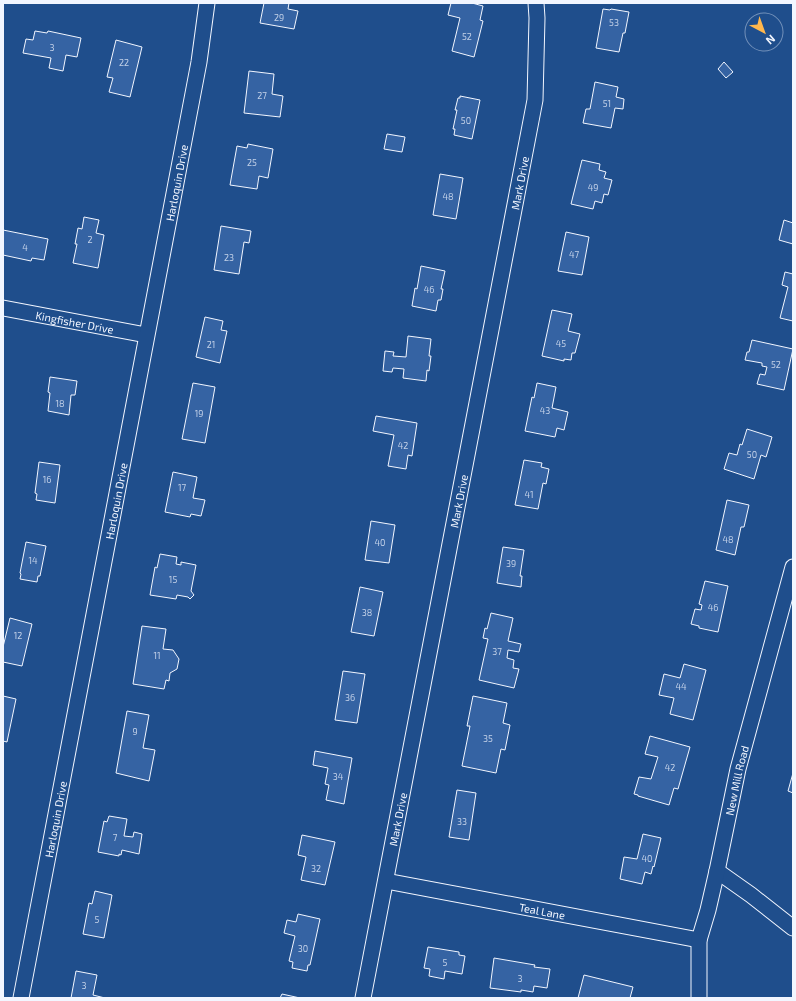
<svg xmlns="http://www.w3.org/2000/svg" width="796" height="1001" font-family="'Exo 2',sans-serif">
  <style>
    .building { fill: #3563a3; stroke: #f2f6ff }
    .lines { fill: none; stroke-linecap: round; stroke-linejoin: round }
    .minor-casing { stroke: #f2f6ff; stroke-width: 17 }
    .minor { stroke: #1f4e8c; stroke-width: 15 }
    .labels { text-anchor: middle; dominant-baseline: central; stroke-width: 3; stroke-linejoin: round; paint-order: stroke }
    .number-label { font-size: 9px; fill: #c3d1e8 }
    .street-label { font-size: 11px; fill: #f2f6ff; stroke: #1f4e8c }
  </style>
  <rect width="100%" height="100%" fill="#1f4e8c"/>
  <path class="building" d="M264 3H289L288 9 298 11 294 29 260 23Z
    M451 3H472L483 6 480 20 483 21 474 57 452 51 460 18 448 15Z
    M603 9 610 10 611 9 629 12 625 33H623L619 52 596 48Z
    M35 31 47 33 48 31 81 38 77 57 66 55 63 71 49 68 51 58 23 53 26 39 33 40Z
    M116 40 142 47 130 97 109 92 113 78 107 77Z
    M724 62 733 72 726 78 718 69Z
    M249 71 274 74 272 94 283 96 280 117 244 113Z
    M595 82 618 87 616 97 624 99 623 109 615 108 611 128 583 123 586 109H590Z
    M460 96 480 100 472 139 454 135 455 129H453L457 110H455L458 98H460Z
    M387 134 405 137 402 152 384 149Z
    M248 144 273 149 268 178 259 176 257 189 230 185 237 146 247 148Z
    M582 160 600 164 599 170 606 172 604 178 612 180 608 195 604 194 602 203 595 201 593 209 571 204Z
    M440 174 463 178 456 219 433 215Z
    M84 217 99 220 96 233 104 235 98 268 73 263 77 244H75L78 228 82 229Z
    M784 220 793 223V244L779 240Z
    M221 226 251 231 249 243 244 242 239 274 214 270Z
    M3 230 48 239 44 260 32 258 31 261 3 255Z
    M566 232 589 237 582 275 558 271Z
    M421 266 445 271 441 289H443L441 300H438L436 311 412 306 415 288 417 289Z
    M785 272 793 274V321L780 318 788 287 782 285Z
    M552 310 572 314 568 331 580 334 575 353H572L571 360 564 359V361L542 356Z
    M205 317 223 321 221 330 227 331 220 363 196 357Z
    M408 336 431 339 429 356H431L429 371 427 370 426 381 403 378 404 369 393 368 392 372 383 371 385 351 394 352 393 356 406 357Z
    M752 340 793 349 784 390 757 384 760 374 765 375 767 367 762 366V363L745 360 747 352H749Z
    M50 377 77 381 75 395H71L69 415 48 411 50 393 48 392Z
    M193 383 215 387 205 443 182 439Z
    M537 383 556 387 552 408 568 412 564 430 557 428 555 437 525 431 532 397 534 398Z
    M376 416 417 423 412 456 408 455 406 469 388 466 394 435 373 431Z
    M747 429 772 437 766 457 761 455 754 479 724 469 729 453 737 455 740 444 742 445Z
    M524 460 542 463 541 467 549 469 546 484 543 483 538 509 515 505Z
    M39 462 60 465 55 503 36 500 37 494 35 493Z
    M173 472 197 477 193 498 205 500 201 516 191 514 190 517 165 512Z
    M727 500 749 505 744 527H741L735 555 716 550Z
    M371 521 395 525 389 563 365 560Z
    M26 542 46 546 40 576H38L37 582 20 579 21 574 20 573Z
    M503 547 524 550 520 576H522L521 587 497 583Z
    M160 554 177 557 176 564 181 565V562L196 565 191 591 194 595 190 599 188 597 177 595 176 599 150 595 155 567 157 568Z
    M705 581 728 586 718 632 699 628V626L691 624 695 609 701 610 702 605 699 604Z
    M360 587 383 592 374 636 351 632Z
    M491 613 513 618 508 641 521 644 519 652 508 650 507 658 514 660 513 668 519 669 514 688 479 680 488 639 483 638 485 628 487 629Z
    M10 618 32 624 22 666 3 662V647Z
    M142 626 166 629 163 649 173 650 179 659 177 669 170 673 169 681 166 680 164 689 133 684Z
    M684 664 706 670 693 720 670 714 674 698 659 695 664 674 680 678Z
    M343 671 365 674 357 723 335 720Z
    M3 696 16 699 7 742 3 741Z
    M473 696 507 703 503 723 510 725 505 750 501 749 496 773 462 766 470 726H467Z
    M127 711 149 715 143 748 155 750 149 781 116 773Z
    M650 736 690 747 678 789 674 788 669 805 638 796V795L634 794 639 777 651 779 658 757 645 754Z
    M315 751 352 758 344 804 326 800 329 785 325 784 328 768 313 765Z
    M793 773V793L788 791Z
    M457 790 476 793 469 840 449 837Z
    M109 816 127 819 124 836 133 837 134 832 142 834 139 854 122 850 121 855 119 854V856L98 852 104 821 107 822Z
    M643 834 661 838 654 867 653 866 651 874 645 872 642 884 620 879 624 857 637 859Z
    M302 835 335 842 325 885 301 880 306 857 298 855Z
    M95 891 112 895 104 938 83 934 89 903 92 904Z
    M298 914 320 919 310 965H308L307 971 292 968 293 962 289 961 295 936 284 933 287 920 296 922Z
    M428 947 459 952V955L465 956 462 974 445 971 444 979 429 976 430 969 424 968Z
    M494 958 535 965 534 967 550 969 547 988 534 986 533 992 521 990V992L490 988Z
    M76 971 97 975 93 995 105 998H71Z
    M584 975 633 987 630 998H578Z
    M282 994 300 998H280Z"/>
  <g class="lines">
    <defs>
      <g id="minor">
        <path id="s1" d="M3 308 146 335"/>
        <path d="M717 871 751 895 793 928"/>
        <path id="s2" d="M386 881 699 940"/>
        <path id="s3" d="M21 998 199 62 207 3"/>
        <path id="s4" d="M363 998 535 100 537 18 536 3"/>
        <path id="s5" d="M699 998V940L708 910 717 871 738 769 793 567"/>
      </g>
    </defs>
    <use href="#minor" class="minor-casing"/>
    <use href="#minor" class="minor"/>
  </g>
  <g class="labels">
    <g class="number-label">
      <text x="279" y="17">29</text>
      <text x="614" y="22">53</text>
      <text x="467" y="36">52</text>
      <text x="52" y="47">3</text>
      <text x="124" y="62">22</text>
      <text x="262" y="95">27</text>
      <text x="607" y="103">51</text>
      <text x="466" y="120">50</text>
      <text x="252" y="162">25</text>
      <text x="593" y="187">49</text>
      <text x="448" y="196">48</text>
      <text x="90" y="239">2</text>
      <text x="25" y="247">4</text>
      <text x="574" y="254">47</text>
      <text x="229" y="257">23</text>
      <text x="429" y="289">46</text>
      <text x="561" y="343">45</text>
      <text x="211" y="344">21</text>
      <text x="776" y="364">52</text>
      <text x="60" y="403">18</text>
      <text x="545" y="410">43</text>
      <text x="199" y="413">19</text>
      <text x="403" y="445">42</text>
      <text x="752" y="454">50</text>
      <text x="47" y="479">16</text>
      <text x="182" y="487">17</text>
      <text x="529" y="494">41</text>
      <text x="728" y="539">48</text>
      <text x="380" y="542">40</text>
      <text x="33" y="560">14</text>
      <text x="511" y="563">39</text>
      <text x="173" y="579">15</text>
      <text x="713" y="607">46</text>
      <text x="367" y="612">38</text>
      <text x="18" y="635">12</text>
      <text x="497" y="651">37</text>
      <text x="157" y="655">11</text>
      <text x="681" y="686">44</text>
      <text x="350" y="697">36</text>
      <text x="135" y="731">9</text>
      <text x="488" y="738">35</text>
      <text x="670" y="767">42</text>
      <text x="338" y="776">34</text>
      <text x="462" y="821">33</text>
      <text x="115" y="837">7</text>
      <text x="647" y="858">40</text>
      <text x="316" y="868">32</text>
      <text x="97" y="919">5</text>
      <text x="303" y="948">30</text>
      <text x="445" y="962">5</text>
      <text x="520" y="978">3</text>
      <text x="84" y="985">3</text>
    </g>
    <g class="street-label">
      <text stroke="none"><textPath href="#s3" startOffset="830">Harloquin Drive</textPath></text>
      <text stroke="none"><textPath href="#s4" startOffset="830">Mark Drive</textPath></text>
      <text stroke="none"><textPath href="#s1" startOffset="73">Kingfisher Drive</textPath></text>
      <text stroke="none"><textPath href="#s3" startOffset="506">Harloquin Drive</textPath></text>
      <text stroke="none"><textPath href="#s4" startOffset="506">Mark Drive</textPath></text>
      <text stroke="none"><textPath href="#s5" startOffset="222">New Mill Road</textPath></text>
      <text stroke="none"><textPath href="#s3" startOffset="182">Harloquin Drive</textPath></text>
      <text stroke="none"><textPath href="#s4" startOffset="182">Mark Drive</textPath></text>
      <text stroke="none"><textPath href="#s2" startOffset="159">Teal Lane</textPath></text>
    </g>
  </g>
  <rect width="796" height="1001" fill="none" stroke="#f2f6ff" stroke-width="8"/>
  <g transform="translate(764 32) rotate(139)"><circle r="19" fill="#1f4e8c" stroke="#7391ba"/>
  <path d="M0-3L7 15L0 10L-7 15Z" fill="#ffb74d"/>
  <text y="-6" font-size="11" font-weight="bold" text-anchor="middle" fill="#f2f6ff">N</text>
  </g>
</svg>
